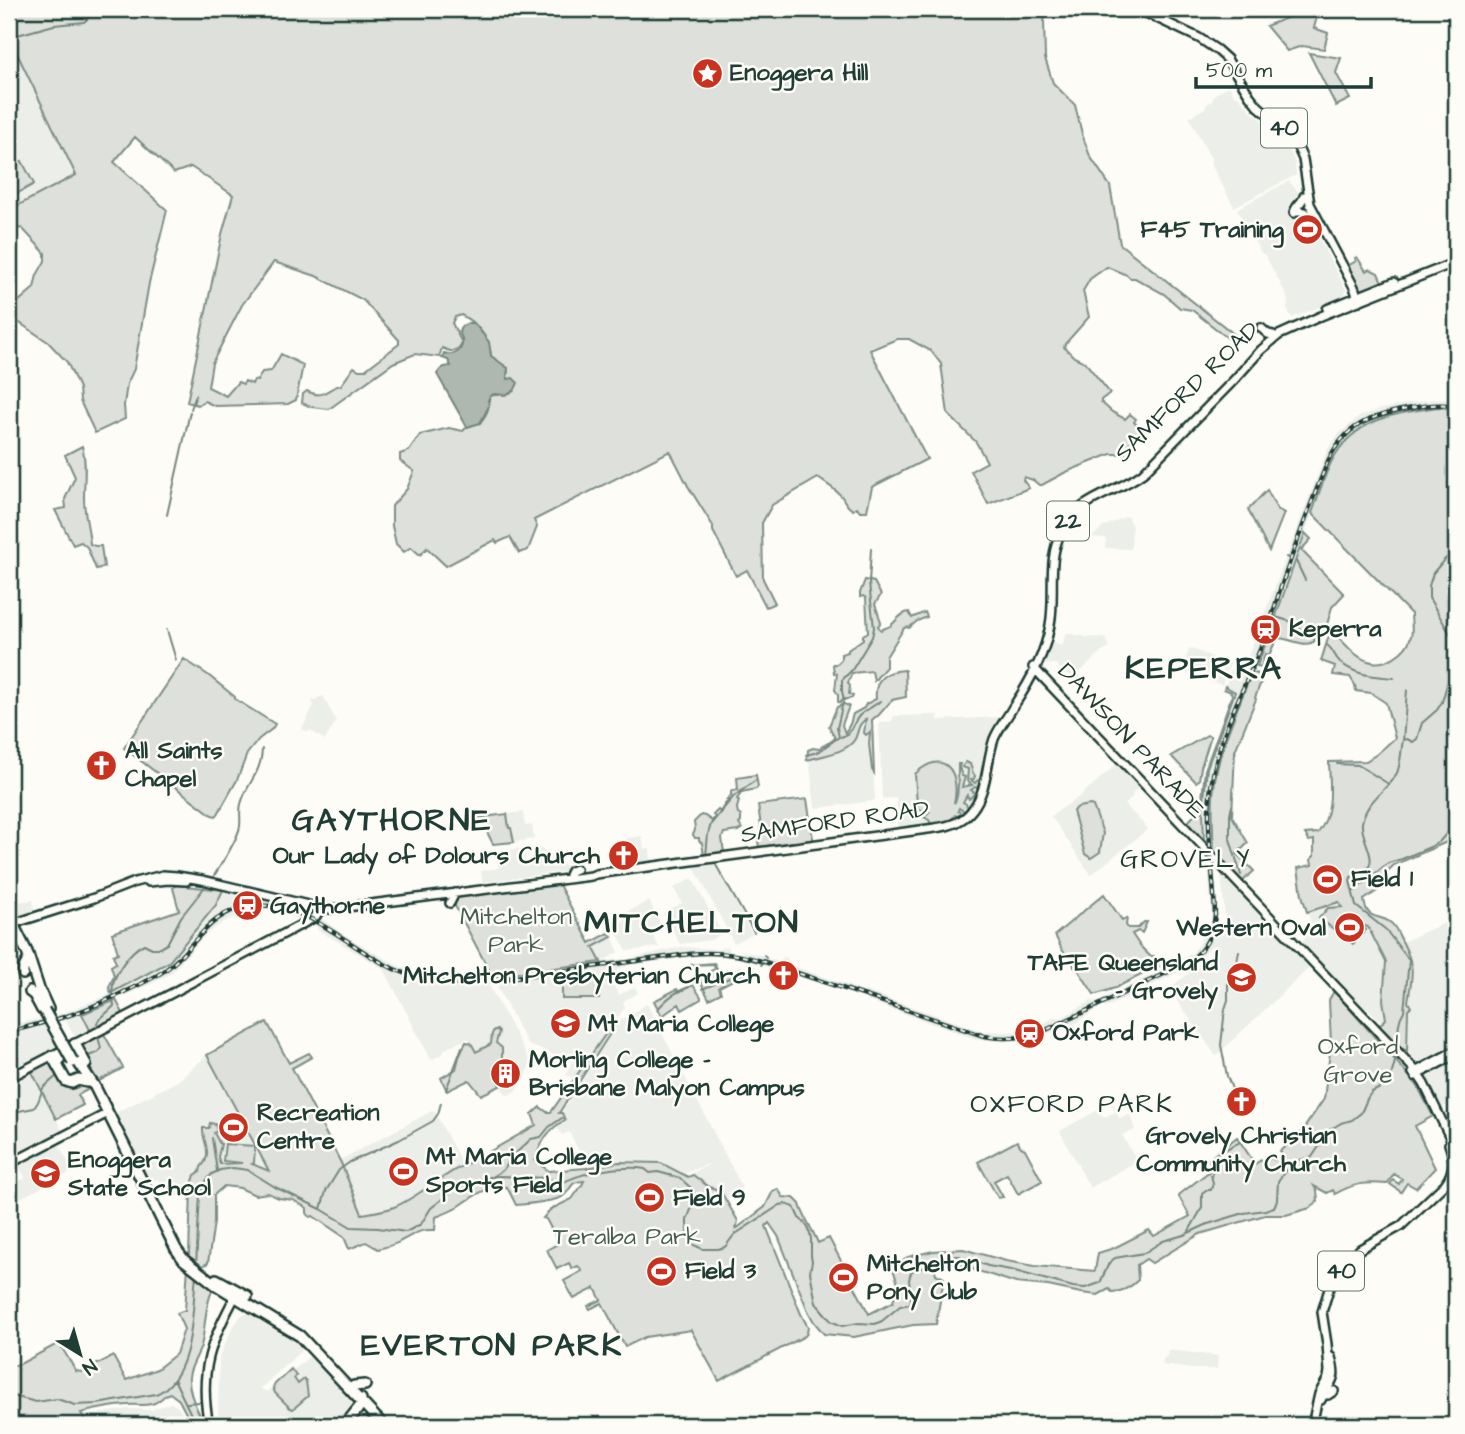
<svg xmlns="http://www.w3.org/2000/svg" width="1465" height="1434" font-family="'Architects Daughter',sans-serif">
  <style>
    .built { fill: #eceee9 }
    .green { fill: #dde0db; stroke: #7e8e88; stroke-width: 2 }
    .water { fill: #aeb8b1; stroke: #75877f; stroke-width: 2 }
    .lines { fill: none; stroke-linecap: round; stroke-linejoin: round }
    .stream { stroke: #75877f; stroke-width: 2 }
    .major-casing { stroke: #1f3d34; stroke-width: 12 }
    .highway-casing { stroke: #1f3d34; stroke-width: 14 }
    .major { stroke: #fdfcf7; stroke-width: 7 }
    .highway { stroke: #fdfcf7; stroke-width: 9 }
    .rail-casing { stroke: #1f3d34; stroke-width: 4.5 }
    .rail { stroke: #fdfcf7; stroke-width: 2; stroke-dasharray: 5; stroke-linecap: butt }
    .highway-bridge-casing { stroke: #1f3d34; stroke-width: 14; stroke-linecap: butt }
    .highway-bridge { stroke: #fdfcf7; stroke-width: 9 }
    .labels { text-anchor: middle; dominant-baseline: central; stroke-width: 5; stroke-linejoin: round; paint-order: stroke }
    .shield { fill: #fdfcf7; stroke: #62766e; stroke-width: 2 }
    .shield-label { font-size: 23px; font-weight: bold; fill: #1f3d34 }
    .poi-label { font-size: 24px; font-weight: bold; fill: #1f3d34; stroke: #fdfcf7; text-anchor: start }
    .street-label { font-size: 24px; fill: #1f3d34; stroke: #fdfcf7 }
    .park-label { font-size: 24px; fill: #455e55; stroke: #fdfcf7 }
    .neighbourhood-label { font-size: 26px; letter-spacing: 2px; fill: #1f3d34; stroke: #fdfcf7 }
    .district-label { font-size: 32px; font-weight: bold; letter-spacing: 2px; fill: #1f3d34; stroke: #fdfcf7 }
  </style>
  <rect width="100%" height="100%" fill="#fdfcf7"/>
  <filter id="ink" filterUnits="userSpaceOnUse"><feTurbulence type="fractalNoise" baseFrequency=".0143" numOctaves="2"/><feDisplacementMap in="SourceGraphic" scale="14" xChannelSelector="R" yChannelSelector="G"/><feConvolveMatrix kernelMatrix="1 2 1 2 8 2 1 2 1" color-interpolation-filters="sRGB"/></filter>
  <g filter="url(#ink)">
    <path class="built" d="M9 37 77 176 9 210Z
      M1229 86 1234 95 1238 96 1252 112 1276 131 1287 143 1295 163 1296 175 1234 207 1212 166 1211 159 1189 117 1205 108 1207 104 1212 101 1215 94Z
      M1289 181 1301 195 1307 211 1306 214 1346 290 1345 294 1341 298 1292 318 1287 309 1288 301 1286 294 1265 255 1261 253 1237 209Z
      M1450 399 1456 401V410L1437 407 1342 446 1333 459 1297 554 1271 630 1257 666 1253 667 1248 665 1246 662 1328 448 1339 434 1360 416 1386 408 1427 400Z
      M1127 516 1132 526 1131 549 1105 548 1106 538 1092 537 1103 527Z
      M1066 633 1087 637 1105 638 1110 648 1100 653 1072 680 1056 664 1041 665 1048 641 1062 646Z
      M1190 648 1230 664 1222 685 1181 671Z
      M1233 664 1244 669 1247 668 1253 672 1224 745 1216 772 1212 805 1213 842V845H1211L1213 846V853L1205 844H1208L1205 841 1203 811 1207 768 1235 692 1225 686Z
      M323 696 336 721 325 740 310 730 308 732 302 729 314 705 312 701Z
      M938 715V720L999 717 1000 719 991 734 979 787 975 799 969 808 951 821 901 829 899 828 896 798 883 799 882 798 879 723 892 721 894 716Z
      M861 718H870L875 799 873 801 817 808 815 807 809 759 837 751Z
      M1119 762 1141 785 1132 794 1133 796 1125 805 1148 829 1091 875 1051 816 1079 797Z
      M523 812 525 826 532 825 534 839 514 842 512 840 511 829H509L507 814Z
      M642 836 644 849H650L651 862 624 866 614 855 612 844 627 842V838Z
      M536 847 548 852 567 867V871L484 882 482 880 481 871 499 868 494 852 523 848 525 863 537 862Z
      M1199 847 1215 861 1212 862 1214 865 1217 908 1215 926 1220 927 1225 917 1221 871 1311 966 1216 1056 1169 989 1215 952 1211 946 1195 964 1105 1008 1103 1005 1105 1004 1103 1001H1101V999L1173 965 1192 953 1200 943 1204 931H1210L1212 916 1208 866 1209 861 1207 860V855L1204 856V865L1200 866Z
      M715 862 752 934 734 943 694 867 697 864Z
      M9 871H11L19 902 33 900 34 911 33 913 18 918 11 913 9 908Z
      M692 878 722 934 711 940 680 944 663 913 682 903 674 888Z
      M223 890 304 907 308 915 305 914 304 916 306 918 301 920 282 913 280 908 265 907V912L250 913 233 918 222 923 205 935 170 974 146 986 82 1014 91 1032 76 1039 66 1021H57L55 1016 103 997 131 983 182 947 216 905Z
      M649 901 662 926 651 932 659 947 627 951 614 927 625 921 622 914Z
      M1339 902 1368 927 1386 962 1383 1000 1386 1019 1383 1023 1366 1007 1361 1009 1301 946V943L1308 933 1310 919 1307 912Z
      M321 918 341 933 398 966 432 977 455 979 486 977 488 984 530 1061 527 1074 516 1091 508 1095 506 1094 499 1084 489 1045 476 1052 468 1038 443 1050 444 1053 431 1060 384 969 318 930 313 922 317 924 318 922 317 920Z
      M1456 918V1047L1420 1063H1416L1407 1051 1408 1008 1413 969 1409 955 1402 942Z
      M612 937 619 952 603 961 623 959 627 967H623L608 976 619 995 635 987 638 993 623 1001 625 1007 593 1056H591L574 1078 566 1075 572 1061 528 1045 497 987 502 983 497 981 495 984 491 977 600 962 593 947Z
      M728 946 731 955H708L634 964 631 958 681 947 719 949Z
      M742 951 761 955 770 960 774 959 778 961 784 957 787 958 790 965 850 986 851 994 852 987 857 995 856 997 852 994 743 959Z
      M865 991 983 1031 1013 1032 1035 1026 1036 1028 1055 1017 1061 1018 1091 1001 1097 1002 1095 1004 1097 1007 1099 1008 1073 1025 1049 1033 1037 1035 1033 1038 1006 1042 976 1039 865 1000Z
      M647 1004 742 1187 741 1189 725 1198 720 1189 710 1187 692 1173 708 1165V1164L685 1173 661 1163 624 1161 586 1165 569 1132 562 1135 556 1125 564 1121 562 1113 564 1109 620 1021Z
      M44 1018 49 1026 47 1027 59 1048 9 1074V1025Z
      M207 1055 270 1172 250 1163 214 1165 191 1188V1192L172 1198 168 1190 164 1191 158 1179 148 1184 139 1166V1159L128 1145 114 1117 115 1113 178 1081Z
      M1456 1057V1074L1453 1101 1440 1109 1422 1077 1423 1075Z
      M31 1070 63 1132 9 1160V1082Z
      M1112 1101 1119 1118 1130 1115 1135 1130 1122 1135 1137 1161 1090 1188 1060 1131 1098 1110 1103 1118 1115 1112 1111 1102Z
      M434 1110 463 1166 395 1207 361 1214 340 1160Z
      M58 1143 73 1171 13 1202 9 1194V1186L25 1178 18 1164Z
      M249 1311 282 1331 296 1337 305 1347 261 1388 266 1392 292 1369H295L311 1355 319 1360 356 1401 352 1410 339 1425H218L219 1357 233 1327 241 1316Z
      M1168 1350 1218 1356 1217 1369H1193L1162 1365 1164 1358 1167 1356Z
      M171 1403 179 1408 190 1425H89L82 1416 129 1409 151 1410Z"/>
    <path class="green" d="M9 9H1048L1044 21 1045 58 1053 83 1075 105 1082 134 1090 156 1110 186 1120 244 1235 335 1229 339 1192 310 1180 308 1164 294 1135 278H1130L1127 275 1107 267 1090 279 1083 291 1089 317 1065 344 1064 347 1074 357 1085 362 1110 393 1101 400V402L1112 412 1125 419 1130 414 1136 419 1134 422 1146 434C1136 439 1125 442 1125 454H1111L1066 472 1042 485H1039L1033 480 1024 477 1023 480 1029 488 988 504 971 471 987 462 976 442 948 414 941 364 931 351 909 339H897L870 350 927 459 872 487 867 511H860L857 507 853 510C846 506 846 503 842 497 836 489 826 484 818 478L772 505 762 523 763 579 775 603 766 607 747 570 736 576 713 531V526L688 486 670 451 534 520 537 527 528 550 519 553 510 537 497 543 495 540 446 566 427 548 420 555 411 547 404 552 396 544 392 526V506L407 489 414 471 400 461V454L409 451 420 435 449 428 463 431 467 427 480 423C483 419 487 414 488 409 490 400 486 394 499 395L508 379 507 376 508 371 491 356C490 338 477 323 461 315L455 317 452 323 462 343C458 354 451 352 442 348L439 357 415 354 393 363 329 409 311 407 302 403 303 394 307 391C324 400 326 388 341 385L354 367 359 370H365L399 344V340L363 300 316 276 274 262 242 305 212 363 208 387 226 396 238 382 243 384 245 381 252 384 254 380 257 381 262 372 271 371 281 354 303 365 296 400 288 404 215 406 204 401 198 405 187 402 222 234 233 195 191 167 174 173 135 137 114 162 167 210 149 283 134 369 127 384 124 405 125 419 95 433 80 401 79 388 67 362 48 342 11 317 9 311V299L14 295 19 301 34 288 37 275 45 261V253L22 228 9 230V210L76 175 9 37Z
      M1285 9H1319L1314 28 1328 33 1324 49 1302 46 1287 51 1266 26 1289 17Z
      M1309 53 1341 58 1336 73 1350 99 1336 106Z
      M9 157 18 163 22 161 34 184 9 198Z
      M1357 257 1366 271 1370 269 1378 273 1383 284 1366 291 1359 289 1346 267 1356 261 1355 258Z
      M1437 407 1456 409V838L1394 865 1374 884 1377 891 1364 900C1367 922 1379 913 1391 923 1397 928 1399 936 1403 943 1416 969 1412 974 1408 1002L1411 1007 1408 1009 1407 1051 1403 1049 1401 1054 1378 1026 1386 1019 1383 1000 1386 962 1368 927 1365 926V931L1353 944 1319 918 1328 908 1342 907 1339 902 1307 912 1302 895 1298 868 1312 865 1311 859 1314 856V840L1309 841 1305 834 1318 833C1334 812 1330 786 1329 762L1366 761 1377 754 1395 738 1386 703 1371 693 1356 691 1355 685 1350 677 1333 675 1335 666 1321 661 1331 629C1342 640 1353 656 1368 661 1384 667 1407 653 1411 636 1413 630 1411 621 1411 614L1312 513C1319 495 1324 474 1334 457 1357 418 1395 414 1437 407Z
      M82 446C87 463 84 481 84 498 84 514 89 529 90 544L95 546H101L104 567 96 569 87 547 81 542 73 545 55 510 66 508 65 499 75 477 65 455Z
      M1267 490 1277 509 1284 513 1269 551 1248 510Z
      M1305 533 1311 539 1301 550 1344 594 1332 607 1324 635 1320 634C1311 654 1290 637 1277 638L1269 655 1265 654 1261 667 1257 666 1271 630Z
      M865 580 874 582 881 595 875 604 881 622 878 626 881 630C884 628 887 628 890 626 897 621 900 613 909 612L912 618 925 612 927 617 917 621 909 628 907 627 904 628 886 657V667L874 681 872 671 852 673 848 683 850 686 849 694 853 696 852 698 842 700 840 703 838 702V694L835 690 837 674 834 673 833 664H837L841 660V654L848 652V650L863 639V635L868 632 866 598 863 596 860 597V593Z
      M184 659 208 675 235 697V699L275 724 272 729 259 739 247 754 237 780 218 814 216 816 212 815 124 748Z
      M905 670 906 697 892 700 878 716 875 717 872 720 874 773 872 770 869 744 870 732 866 735 864 733 866 719C857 725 859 731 855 739 847 753 820 756 807 760L808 750 813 748 819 749C824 744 831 743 835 738L829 726 837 707 844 704 849 706 842 725 845 733 850 724 853 714 864 708 866 704 876 699C874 678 886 671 905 670Z
      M1252 672 1263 676 1255 698 1256 699 1235 751 1232 816 1248 843 1237 854 1254 871 1242 882 1214 852C1213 831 1211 808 1214 787 1219 747 1238 709 1252 672Z
      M1225 686 1235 692 1207 768 1203 811 1204 842 1187 823 1201 808 1205 770 1232 695 1231 692 1224 689Z
      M1207 735 1210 736V739L1201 767 1199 780 1196 782 1171 756Z
      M966 762 970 764 973 773 975 776 974 779 971 780 975 783 978 780 980 781 978 788 975 787 971 790 975 793 969 799 967 795 963 802 966 804 968 808 964 811 959 808 958 811 961 813 959 817 955 815C949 824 940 824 931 824L929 820 924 817 929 812 919 809 917 806 915 774C944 747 961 772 954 803 960 796 956 788 959 781L957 776 958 773V764H960L959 767 962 776 965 777 962 787 972 785 967 781 968 769 962 767Z
      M756 775 758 787 756 789 742 792 737 799 739 801 737 808 738 814 741 816V822L739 824 742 829 738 831 724 833 722 838 724 853 704 856 702 843 699 841V838H695L693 835 695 830 694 822 701 815 705 816 712 821 715 817 713 815 718 810 720 812 725 804 730 800H727L731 795V791L738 790 737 778Z
      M807 799 813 839 810 842H791L759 847 757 835 761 834 760 829 761 827 758 805Z
      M1090 805 1093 806 1103 833 1100 852 1091 858 1085 854 1073 811 1078 807Z
      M507 814 509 828H511L514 842 493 844 487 832 474 821 475 818Z
      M558 883 590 943 609 933 612 937 593 947 601 962 492 976 453 902 455 898Z
      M176 885 223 890 216 905 169 962 111 993 109 987 114 976 111 966 116 963 113 955 118 953 112 933 179 910 173 888Z
      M1104 894 1122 920 1127 918 1126 925 1128 928H1138L1144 922H1147L1142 933 1138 931 1132 934 1140 946 1150 956H1154L1152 961 1159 966 1115 988 1097 994H1094L1077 968 1074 967 1073 961 1062 950 1055 935Z
      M714 963 719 972 723 971 724 972H734L740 968 743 975 719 987 721 993 709 999 698 978 716 968 713 964 690 965Z
      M562 980 599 981V999H562Z
      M693 985 701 997V999L682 1010 679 1004 662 1016 654 1001 677 989 679 992Z
      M1334 991 1411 1078 1417 1085 1433 1116 1415 1126 1435 1168 1416 1188 1407 1183 1401 1192 1390 1184 1393 1180 1399 1184 1402 1179 1394 1174 1387 1184C1366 1182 1354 1183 1335 1194L1333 1190 1327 1193 1314 1186 1317 1191 1318 1201 1310 1208 1286 1215H1265L1200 1234 1152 1263 1146 1259 1137 1265 1138 1280C1131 1287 1122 1292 1112 1292L1109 1289 1098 1295 1081 1293 1048 1286 1016 1283 950 1262 934 1266 936 1274 944 1278 936 1324 913 1325 854 1337 824 1334 814 1322 808 1311 778 1236 769 1223 766 1226 801 1314 808 1327 807 1333 805 1336 719 1381 691 1330 645 1337 625 1347 602 1303 590 1309 588 1306 601 1300 595 1288 574 1299 564 1281 582 1271 578 1266 572 1269 569 1263 557 1269 547 1250 559 1243 546 1219 543 1218 551 1209 572 1199 582 1185 584 1181C568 1181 572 1191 562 1197 551 1202 528 1204 516 1205L507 1187C489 1184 472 1197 458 1207 452 1211 444 1214 436 1217L435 1230C419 1229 415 1234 401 1241 395 1245 385 1247 378 1249L366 1242 349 1249 344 1237 313 1216 310 1217 307 1213V1208L293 1200 279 1198 268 1193 255 1195 240 1188 224 1186 214 1195V1222L208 1263 202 1266 189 1256 191 1188 195 1175 200 1172 201 1167C214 1154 202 1141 203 1128H209L210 1123 215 1124 217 1131 214 1133 220 1144H221L218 1157 220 1164 242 1163 223 1161 225 1144 255 1146 254 1163 252 1164 269 1171 207 1055 267 1022 289 1063 309 1053 312 1057 292 1068 341 1163 362 1214C372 1212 384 1211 394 1207 416 1199 461 1160 480 1160L482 1156 536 1125 532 1114 540 1107 547 1112H551L614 1022H616L617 1023 559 1113H562L565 1120C547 1130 541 1142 535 1161L549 1171 586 1168 619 1162 661 1163 688 1177 693 1175 709 1187 720 1190 738 1221 736 1229 765 1207 773 1191 778 1189 783 1197 794 1198 800 1204C802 1214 814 1232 818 1243L829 1238 869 1314 893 1302 898 1284 893 1269 908 1257 933 1251 963 1249 1006 1261 1035 1266 1095 1271 1098 1253 1114 1248 1149 1230 1154 1236 1190 1216 1179 1197 1180 1194 1211 1170 1209 1159 1237 1137 1255 1164 1261 1160 1262 1162 1265 1159 1268 1160 1272 1157 1274 1160 1282 1155 1280 1151 1300 1134 1324 1099 1331 1044 1329 1000Z
      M116 1000 124 1015 91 1032 82 1014Z
      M494 1030H497L499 1032 496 1043 502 1048V1059L495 1070 500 1086 481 1095 469 1080 447 1091 441 1078 456 1069 459 1057 466 1042 471 1043 476 1052 491 1044 492 1034Z
      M104 1034 123 1068 97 1082 80 1046Z
      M45 1063H49L58 1072 83 1084 89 1089 78 1095 83 1105 56 1119 31 1070Z
      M1017 1141 1021 1147 1025 1149 1042 1181 1018 1194 1007 1174 994 1181 1003 1197 998 1198 978 1162Z
      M188 1266 193 1272 196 1278 197 1275 209 1284 212 1291C204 1308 206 1328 201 1346 198 1356 190 1366 189 1377 188 1395 198 1409 204 1425H192L179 1400 170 1393C163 1395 159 1403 151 1404 143 1406 135 1404 127 1405 111 1406 96 1409 81 1413L89 1425H9V1366L20 1364 59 1343 76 1371 82 1372 113 1356 126 1380 157 1369 176 1354 184 1329 177 1313 185 1310Z
      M291 1369 296 1376 294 1378 298 1384 304 1379 306 1381 308 1396 293 1409 290 1408 275 1393 273 1388 275 1384Z"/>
    <path class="water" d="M468 323H474L489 342 491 356 508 368 507 376 508 379 513 378 518 383 514 391 505 395 494 394 490 396 488 400 489 406 480 423 467 427 437 374C442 367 443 367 451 366L448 360 442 358 444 353C459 358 467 345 459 332L461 327Z"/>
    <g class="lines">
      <path class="stream" d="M9 36 21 34 54 25 84 22 88 18 92 9
        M191 409 196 395
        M167 515 190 412
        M1286 557 1288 558
        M1296 561 1305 580
        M1276 617 1295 623 1302 632 1315 639
        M167 630 176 660
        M1327 645C1334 650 1334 657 1340 662 1356 676 1374 676 1394 678
        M844 700 842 691V680L852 670 872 637 874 628 869 583 871 549
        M841 737C853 734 852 723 860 715 866 710 874 706 880 701
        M1403 741 1407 690
        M806 755 818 752 839 737 837 728 843 702
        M1337 764 1358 765 1387 783
        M1230 837V814L1232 806
        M1230 839 1241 875
        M706 856 708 834 711 824 733 797 756 780
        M716 865 754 932
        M212 879C220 866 238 840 240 826 241 819 239 811 241 804 247 781 261 776 262 749
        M1354 891 1388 863 1402 859 1430 847 1439 842 1447 833 1456 830
        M764 955 766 958
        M761 965 764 963
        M702 989 742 973
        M113 995C109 979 129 951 144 944L152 948H160L167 944 181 917 204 888
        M657 1010C667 998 675 992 689 987
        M99 1028 97 1023 98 1021 114 1006 113 999
        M1398 1048C1399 1035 1396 1023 1404 1011L1409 960 1385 929 1356 906 1350 881 1351 877C1356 875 1361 874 1366 870 1379 859 1360 838 1362 823 1365 802 1387 790 1397 773 1401 763 1401 750 1403 740L1407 739 1413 742 1417 739 1422 723 1437 710 1442 702 1453 664 1454 655 1453 639 1429 598V586L1433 573 1444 560 1456 550
        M85 1057 97 1053 101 1048 98 1037
        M1232 1089 1227 1076 1221 1045 1225 1009 1228 1000V984L1236 966 1239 951
        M446 1090 462 1047
        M9 1113 34 1108 38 1102 43 1088 58 1075
        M212 1138 217 1171
        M493 1176 503 1170 513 1156 531 1139 541 1137 549 1127 562 1118
        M321 1209 326 1191 339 1170 350 1162 399 1140 433 1121 438 1114 441 1103
        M1189 1231 1202 1208V1193L1206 1190H1211L1213 1183 1211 1175 1214 1170 1215 1156 1220 1152 1240 1142
        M196 1265 200 1195 206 1181 212 1174 220 1170 233 1168 248 1170 275 1187 321 1209 351 1227 378 1228 406 1232 421 1224 431 1208 459 1186 483 1178 499 1176 547 1178 560 1184C582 1172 612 1167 638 1168L645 1169 650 1173 658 1172 680 1178 693 1190 695 1199 687 1220V1236L694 1245 703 1249H718L725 1247 734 1235 780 1205 785 1204 794 1207 799 1218 804 1222 808 1228 811 1238V1256L812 1261 810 1272 816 1303 831 1321 842 1326 859 1323 875 1324 882 1321 900 1306 910 1304 911 1300 909 1280 911 1272 916 1269 926 1267 939 1259 949 1256H959L988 1266 1011 1270 1073 1287 1085 1288 1100 1283 1109 1263 1115 1258 1144 1253 1163 1241 1184 1235 1208 1224 1244 1213 1265 1210 1274 1207 1277 1200 1278 1181 1286 1170 1300 1160 1312 1157 1331 1129 1341 1123 1352 1120 1361 1113 1368 1097 1372 1092 1386 1085 1390 1080 1397 1054
        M174 1379 196 1425
        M9 1395 36 1402 57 1399 75 1405 97 1404 156 1394C195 1377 192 1309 196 1274
        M187 1403 200 1402"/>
      <defs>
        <path id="major" d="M1138 9 1199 38 1217 50 1227 59 1250 96 1258 106 1286 130 1297 146 1303 159 1310 204 1354 287 1359 301
          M1299 211 1305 212 1313 219
          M1294 213C1295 205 1303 203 1304 196
          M1327 309 1394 282
          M1261 328 1268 334 1273 335
          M1033 667 1414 1069 1424 1084 1456 1150
          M569 875 571 871 576 869
          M149 882 168 880 186 881
          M450 903 455 893
          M9 925 94 898 135 882 163 875 177 876 202 880 321 908 331 909 591 876 596 874 935 828C950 826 963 822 972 810 988 790 986 762 994 739 999 727 1007 718 1013 707 1030 682 1045 655 1050 625 1056 593 1046 560 1062 530 1081 496 1115 494 1143 473L1234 380 1261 350 1279 335 1321 316 1456 262
          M177 990 310 920 316 916 321 908
          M1413 1073 1456 1050
          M1415 1076 1451 1057
          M9 1078 180 989
          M9 1164 108 1113
          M1323 1395H1328L1334 1391
          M1321 1400C1331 1379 1338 1382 1331 1357
          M209 1425C198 1371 211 1340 237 1293
          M1312 1425 1319 1394 1328 1378 1329 1371 1327 1344 1322 1312 1333 1276 1360 1249 1401 1226 1445 1184C1455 1171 1454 1158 1449 1144"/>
        <path id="highway" d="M9 916 27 952 39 989 48 1009
          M23 974V970L27 962
          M30 992 34 995 42 1010
          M75 1044 86 1064
          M52 1056 66 1081 72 1083 78 1080 87 1082
          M76 1059 95 1087 176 1249 184 1260 216 1285 300 1336 383 1425
          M58 1063 62 1051
          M216 1279 247 1296
          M354 1386 365 1385
          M345 1425 361 1405V1399"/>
      </defs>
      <use href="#major" class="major-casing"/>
      <use href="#highway" class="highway-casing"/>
      <use href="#major" class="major"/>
      <use href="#highway" class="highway"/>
      <defs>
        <path id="rail" d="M57 1019C82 1012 104 1002 126 991 139 985 152 979 164 971 195 949 207 911 251 906 306 900 347 947 394 969 419 980 444 985 471 983L689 954C716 951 740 954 765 962L984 1036C1006 1040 1026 1038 1046 1030L1187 963C1204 951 1213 936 1215 915 1214 873 1205 830 1211 787 1218 732 1248 683 1267 632 1273 615 1277 598 1283 581 1297 541 1312 500 1328 461 1345 425 1371 416 1407 409 1424 405 1439 403 1456 406
          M9 1032 46 1022"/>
      </defs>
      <use href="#rail" class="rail-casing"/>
      <use href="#rail" class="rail"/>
      <defs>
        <path id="highway-bridge" d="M44 1010 73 1062"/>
      </defs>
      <use href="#highway-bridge" class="highway-bridge-casing"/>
      <use href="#highway-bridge" class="highway-bridge"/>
    </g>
  </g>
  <defs>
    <symbol id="sight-disc" viewBox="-11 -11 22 22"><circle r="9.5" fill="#c8321e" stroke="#fdfcf7"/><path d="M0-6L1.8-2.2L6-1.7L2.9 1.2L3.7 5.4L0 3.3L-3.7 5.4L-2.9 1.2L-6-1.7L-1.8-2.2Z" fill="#fff"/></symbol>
    <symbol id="stadium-disc" viewBox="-11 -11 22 22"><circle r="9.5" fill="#c8321e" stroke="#fdfcf7"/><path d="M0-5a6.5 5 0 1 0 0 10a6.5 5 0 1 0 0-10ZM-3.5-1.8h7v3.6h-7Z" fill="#fff"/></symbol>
    <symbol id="station-disc" viewBox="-11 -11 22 22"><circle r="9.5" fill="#c8321e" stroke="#fdfcf7"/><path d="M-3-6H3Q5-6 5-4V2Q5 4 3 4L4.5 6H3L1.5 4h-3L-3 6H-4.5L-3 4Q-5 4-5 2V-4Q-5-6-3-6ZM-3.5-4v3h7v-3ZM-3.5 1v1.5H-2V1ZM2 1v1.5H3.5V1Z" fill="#fff"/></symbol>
    <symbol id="church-disc" viewBox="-11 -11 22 22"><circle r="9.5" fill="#c8321e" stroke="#fdfcf7"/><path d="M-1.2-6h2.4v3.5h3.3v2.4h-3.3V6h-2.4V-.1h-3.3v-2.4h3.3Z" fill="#fff"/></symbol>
    <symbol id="university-disc" viewBox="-11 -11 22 22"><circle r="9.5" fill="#c8321e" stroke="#fdfcf7"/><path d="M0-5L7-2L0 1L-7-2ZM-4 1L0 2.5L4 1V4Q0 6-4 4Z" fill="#fff"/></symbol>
    <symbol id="school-disc" viewBox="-11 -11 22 22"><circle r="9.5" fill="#c8321e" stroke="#fdfcf7"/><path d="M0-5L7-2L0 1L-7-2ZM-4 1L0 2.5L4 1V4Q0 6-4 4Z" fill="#fff"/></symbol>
    <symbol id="building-disc" viewBox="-11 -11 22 22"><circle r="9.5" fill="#c8321e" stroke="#fdfcf7"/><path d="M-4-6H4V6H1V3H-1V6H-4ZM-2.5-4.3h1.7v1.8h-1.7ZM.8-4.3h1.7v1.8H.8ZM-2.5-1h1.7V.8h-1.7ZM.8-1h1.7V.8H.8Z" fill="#fff"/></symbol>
  </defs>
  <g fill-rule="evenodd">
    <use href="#sight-disc" x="690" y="56" width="35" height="35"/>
    <use href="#stadium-disc" x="1290" y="212" width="35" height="35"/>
    <use href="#station-disc" x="1248" y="612" width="35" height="35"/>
    <use href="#church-disc" x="84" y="748" width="35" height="35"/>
    <use href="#church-disc" x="606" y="838" width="35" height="35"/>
    <use href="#stadium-disc" x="1310" y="862" width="35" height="35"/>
    <use href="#station-disc" x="230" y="888" width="35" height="35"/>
    <use href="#stadium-disc" x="1332" y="910" width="35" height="35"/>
    <use href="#church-disc" x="766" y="958" width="35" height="35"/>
    <use href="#university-disc" x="1224" y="960" width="35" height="35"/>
    <use href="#school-disc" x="548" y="1006" width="35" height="35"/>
    <use href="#station-disc" x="1012" y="1016" width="35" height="35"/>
    <use href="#building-disc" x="488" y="1056" width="35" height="35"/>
    <use href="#church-disc" x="1224" y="1084" width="35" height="35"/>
    <use href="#stadium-disc" x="216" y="1110" width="35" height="35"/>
    <use href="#stadium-disc" x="386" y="1154" width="35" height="35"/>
    <use href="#school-disc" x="28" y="1156" width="35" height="35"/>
    <use href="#stadium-disc" x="632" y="1180" width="35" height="35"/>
    <use href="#stadium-disc" x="644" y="1254" width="35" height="35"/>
    <use href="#stadium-disc" x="826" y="1260" width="35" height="35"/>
  </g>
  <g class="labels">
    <g class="shield">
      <rect x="1261" y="108.5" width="46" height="39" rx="5"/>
      <rect x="1047" y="501.5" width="42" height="39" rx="5"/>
      <rect x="1318" y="1251.5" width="46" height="39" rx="5"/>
    </g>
    <g class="shield-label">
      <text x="1284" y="128">40</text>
      <text x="1068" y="521">22</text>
      <text x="1341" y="1271">40</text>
    </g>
    <g class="poi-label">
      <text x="730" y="73">Enoggera Hill</text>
      <text x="1284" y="230" text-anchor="end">F45 Training</text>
      <text x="1289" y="629">Keperra</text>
      <text x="125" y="751">All Saints<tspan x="125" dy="28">Chapel</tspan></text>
      <text x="600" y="856" text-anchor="end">Our Lady of Dolours Church</text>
      <text x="1351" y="879">Field 1</text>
      <text x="270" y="906">Gaythorne</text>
      <text x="1326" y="928" text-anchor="end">Western Oval</text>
      <text x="1218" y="963" text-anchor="end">TAFE Queensland<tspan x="1218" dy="28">- Grovely</tspan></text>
      <text x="760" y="976" text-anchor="end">Mitchelton Presbyterian Church</text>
      <text x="588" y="1024">Mt Maria College</text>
      <text x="1053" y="1033">Oxford Park</text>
      <text x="529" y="1060">Morling College -<tspan x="529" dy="28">Brisbane Malyon Campus</tspan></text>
      <text x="257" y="1113">Recreation<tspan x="257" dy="28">Centre</tspan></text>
      <text x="1241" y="1136" text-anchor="middle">Grovely Christian<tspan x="1241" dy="28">Community Church</tspan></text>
      <text x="426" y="1157">Mt Maria College<tspan x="426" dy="28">Sports Field</tspan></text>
      <text x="68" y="1160">Enoggera<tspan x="68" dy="28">State School</tspan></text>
      <text x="673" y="1198">Field 9</text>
      <text x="867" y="1264">Mitchelton<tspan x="867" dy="28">Pony Club</tspan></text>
      <text x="685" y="1271">Field 3</text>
    </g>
    <g class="street-label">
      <text transform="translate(1187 392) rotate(-44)">SAMFORD ROAD</text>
      <text transform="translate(1131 741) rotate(47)">DAWSON PARADE</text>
      <text transform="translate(835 822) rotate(-8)">SAMFORD ROAD</text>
    </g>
    <g class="park-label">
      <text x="516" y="917">Mitchelton<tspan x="516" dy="28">Park</tspan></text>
      <text x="1358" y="1047">Oxford<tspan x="1358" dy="28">Grove</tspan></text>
      <text x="627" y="1237">Teralba Park</text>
    </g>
    <g class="neighbourhood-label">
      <text x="1186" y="859">GROVELY</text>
      <text x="1072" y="1104">OXFORD PARK</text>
    </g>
    <g class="district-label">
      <text x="1204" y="668">KEPERRA</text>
      <text x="392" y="820">GAYTHORNE</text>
      <text x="692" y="922">MITCHELTON</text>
      <text x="492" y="1345">EVERTON PARK</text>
    </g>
  </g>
  <rect width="1465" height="1434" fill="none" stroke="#fdfcf7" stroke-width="35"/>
  <rect x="18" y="18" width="1430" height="1399" fill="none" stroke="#1f3d34" stroke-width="2.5" filter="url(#ink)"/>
  <g transform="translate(80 1354) rotate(143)" stroke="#fdfcf7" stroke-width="5" paint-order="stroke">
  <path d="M0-5L12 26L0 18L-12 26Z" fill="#1f3d34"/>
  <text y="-10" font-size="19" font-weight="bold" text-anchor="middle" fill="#1f3d34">N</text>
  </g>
  <path d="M1196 77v10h175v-10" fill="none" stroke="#1f3d34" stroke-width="3.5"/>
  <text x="1206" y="77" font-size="21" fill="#1f3d34" stroke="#fdfcf7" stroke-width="5" paint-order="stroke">500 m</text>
</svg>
